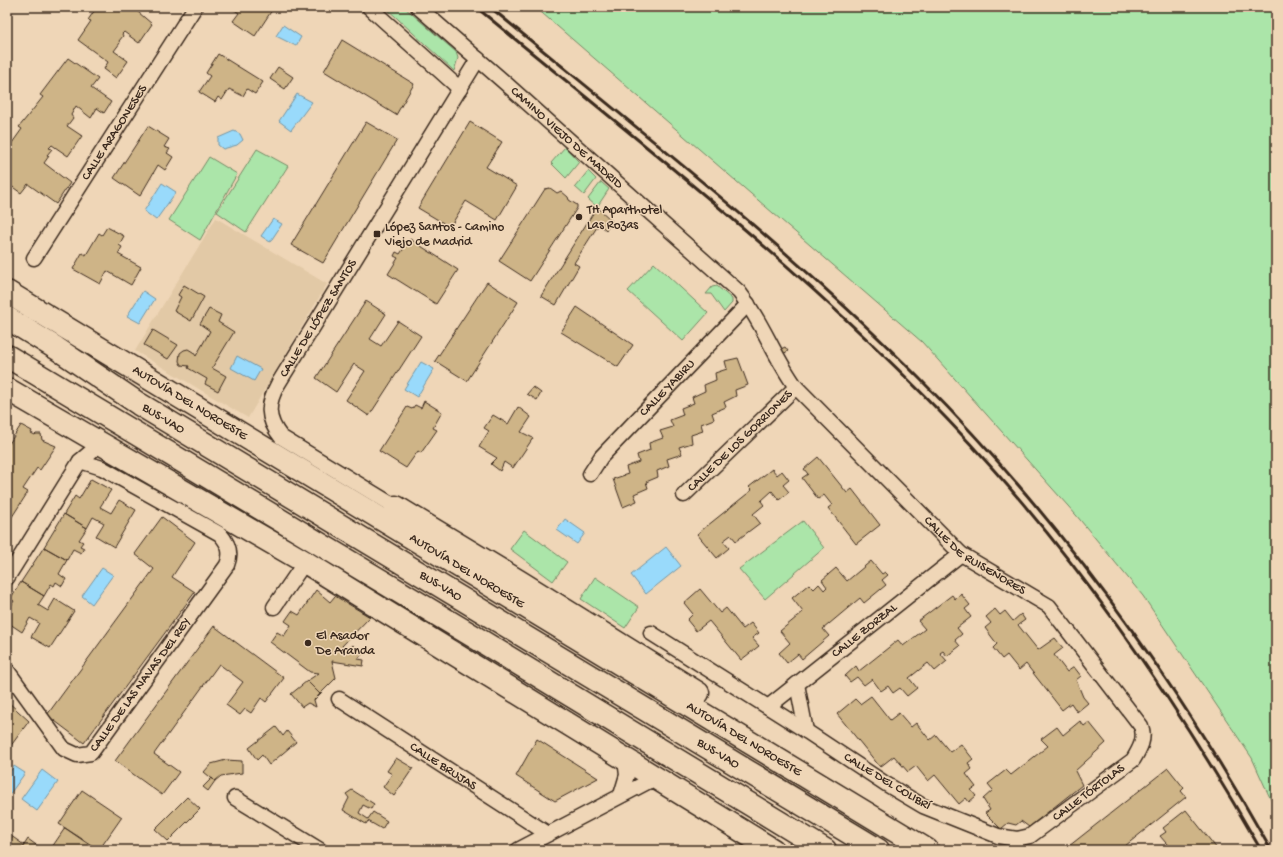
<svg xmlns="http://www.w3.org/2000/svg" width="1283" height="857" font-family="'Gochi Hand',sans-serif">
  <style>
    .built { fill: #e2c9a6 }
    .green { fill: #abe5a9; stroke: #738864 }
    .water { fill: #99dafb; stroke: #7394a3 }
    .building { fill: #ceb487; stroke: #3b2a1e }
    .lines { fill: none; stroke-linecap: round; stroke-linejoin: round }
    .street-casing { stroke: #3b2a1e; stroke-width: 17 }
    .highway-casing { stroke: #3b2a1e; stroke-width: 25 }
    .street { stroke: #efd6b7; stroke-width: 14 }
    .highway { stroke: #efd6b7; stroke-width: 22 }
    .rail { stroke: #3b2a1e; stroke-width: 3 }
    .poi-dot { fill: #3b2a1e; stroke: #efd6b7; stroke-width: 1.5 }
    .labels { text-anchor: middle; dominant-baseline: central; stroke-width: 3; stroke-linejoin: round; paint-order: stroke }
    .street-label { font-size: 13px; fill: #3b2a1e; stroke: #efd6b7 }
    .poi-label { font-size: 13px; fill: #3b2a1e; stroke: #efd6b7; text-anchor: start }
  </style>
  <rect width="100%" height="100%" fill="#efd6b7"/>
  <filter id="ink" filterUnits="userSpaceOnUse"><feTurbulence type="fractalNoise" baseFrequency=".025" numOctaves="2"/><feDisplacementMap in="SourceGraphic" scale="8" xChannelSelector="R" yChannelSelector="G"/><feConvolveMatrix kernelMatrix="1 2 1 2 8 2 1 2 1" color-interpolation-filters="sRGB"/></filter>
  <g filter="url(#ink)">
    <path class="built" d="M216 218 327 284 248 418 135 351Z"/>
    <path class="green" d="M385 7H404L456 52 458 58 454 71Z
      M535 7H1276V811L1252 758 1143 596 1076 515 922 342Z
      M565 147 579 162 566 178 551 163Z
      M257 149 288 166 246 232 217 212Z
      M209 157 237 174 200 240 169 220Z
      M588 171 596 179 584 195 575 187Z
      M601 182 609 189 597 207 588 199Z
      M654 263 708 313 683 341 628 291Z
      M717 286 732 299V303L724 312 711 294H706L712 287Z
      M803 521 824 548 765 599 739 569Z
      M524 530 567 562 553 581 510 549Z
      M595 577 639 607 625 628 581 599Z"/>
    <path class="water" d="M283 25 301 37 296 46 276 36Z
      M297 94 312 102 291 130 279 121Z
      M234 131 240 134 243 140 237 145 223 149 218 145V138Z
      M162 183 176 192 156 220 144 211Z
      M273 219 282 224 270 242 261 236Z
      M143 291 155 299 140 323 127 316Z
      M237 356 261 369 254 381 231 368Z
      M421 362 434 369 417 397 404 389Z
      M565 519 585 533 577 544 557 530Z
      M666 547 681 566 646 594 631 575Z
      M102 568 113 575 92 604 82 596Z
      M14 766 25 773 7 798V776Z
      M42 770 58 782 37 811 21 799Z"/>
    <path class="building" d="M97 7H141L138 12 152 24 139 43 124 32 122 34 123 36 119 41 120 43 114 51 128 61 116 78 104 69 108 62 78 40 91 21 88 20Z
      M230 7H274L255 36 233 21 239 13Z
      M342 40 414 84 396 115 324 71Z
      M218 54 263 82 255 94 247 89 243 96 229 89 222 100 218 97 215 102 199 92 210 76 206 73Z
      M68 58 98 79 91 88 111 102 104 113 97 108 91 118 76 106 71 115 73 118 67 126 82 136 68 156 52 145 49 148 52 149 47 155 49 156 44 163 70 183 56 204 28 184 21 193 7 183V150L22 129 19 127 43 97 40 95Z
      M278 67 293 77 285 89 270 79Z
      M366 122 397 140 323 263 291 245Z
      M470 122 502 142 486 167 517 186 497 220 466 201 450 227 418 208Z
      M148 126 169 139 164 147 170 149 167 153 173 157 165 170 158 165 140 196 114 178Z
      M550 188 557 193 561 191 568 197 569 200 577 205V208L530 281 499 261 545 189Z
      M597 207 612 221 606 230 599 224 574 263 579 266 556 305 541 296Z
      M107 227 124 236 119 245 122 247 118 254 141 267 131 285 107 271 100 284 73 269 82 253 86 255 99 233 102 235Z
      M410 239 458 270 436 304 388 274 398 258 394 256 396 252 400 254Z
      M487 282 518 302 467 381 435 361Z
      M184 285 204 297 191 321 174 311 181 297 178 295Z
      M366 301 386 314 370 339 381 346 398 321 421 336 369 416 346 400 365 371 354 364 336 392 316 378Z
      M577 307 633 345 618 367 561 332Z
      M209 309 221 315 218 322 234 332 212 368 226 376 218 391 205 384 207 379 188 368 189 366 181 365 179 361 180 353 184 350 188 349 193 352 196 356 210 331 200 324Z
      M153 330 178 345 168 359 144 345Z
      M785 347 788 351 783 354 781 349Z
      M738 358 748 385 735 390 736 396 724 402 726 407 712 413 714 419 701 424 703 431 691 435 692 443 679 447 682 454 667 459 669 466 657 471 658 477 646 482 648 488 634 494 637 501 623 507 613 479 628 474 626 467 639 462 637 455 650 450 649 443 663 438 660 431 673 427 670 420 683 415 681 408 694 403 692 397 705 391 704 385 716 380 715 373 727 369 725 361Z
      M533 387 541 393 537 400 527 394Z
      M424 401 442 412 433 428 437 430 421 453 418 451 406 468 379 451 407 407 412 409 415 405 421 408Z
      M518 407 531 417 521 432 533 438 513 468 504 462 500 471 491 464 497 458 479 447 489 431 484 428 493 415 508 424Z
      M21 425 32 431 31 433 35 435 36 434H41L42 440 56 446 40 470 37 468 23 489 28 492 8 523 7 447Z
      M818 457 847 493 852 489 880 525 856 544 828 508 832 505 824 495 818 499 802 478 808 474 804 469Z
      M772 469 777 475 782 471 789 480 783 485 789 492 779 500 772 491 761 501 764 505 753 514 760 523 736 541 731 535 723 541 729 548 717 558 697 534 752 490 749 487Z
      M91 479 111 490 100 507 111 513 119 500 136 510 114 547 96 536 104 523 93 517 87 528 64 514 75 496 79 499Z
      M64 514 87 528 79 540 83 542 80 546 84 548 81 553 73 549 67 560 44 547Z
      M162 517 195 542 172 577 195 592 84 743 47 715 154 569 135 554Z
      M44 547 67 560 59 574 66 579 62 586 56 582 54 586 51 584 44 596 21 582Z
      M871 561 882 574 885 572 888 575 882 580 886 585 864 603 860 598 823 629 829 636 802 659 798 654 787 663 779 653 790 643 780 631 803 612 792 598 809 584 814 589 819 584 824 590 827 587 822 580 836 568 847 581Z
      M21 582 44 596 38 605 48 611 55 599 74 611 50 648 31 637 39 623 30 618 22 632 7 622V612L14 601 10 599Z
      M700 589 720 613 726 608 743 629 751 623 759 633 752 638 759 646 741 660 709 621 696 631 687 620 693 614 684 603Z
      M316 590 330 602 335 596 370 617 342 646 346 651 353 645 362 654 358 659 364 660 363 666 332 661 336 678 320 694 307 681 319 673 310 672 270 642 277 632 284 636 291 625 285 621 292 611 299 615Z
      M961 594 970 605 965 609 971 617 957 628 962 634 955 640 960 646 947 656 943 651 940 653 947 661 935 671 928 663 909 678 917 688 907 696 900 688 893 693 888 686 881 691 872 679 864 685 857 677 850 682 845 676 856 666 859 671 898 640 903 646 925 629 918 621 952 595 955 599Z
      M995 609 1000 615 1005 611 1013 621 1021 614 1025 620 1018 625 1038 650 1055 638 1063 648 1054 655 1067 672 1074 667 1081 676 1076 680 1083 697 1088 703 1077 712 1071 703 1062 710 1026 664 1019 670 1007 655 1002 659 993 648 997 644 985 628 991 623 986 617Z
      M214 626 284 678 266 702 261 698 251 713 245 709 240 715 226 705 243 682 219 664 154 754 179 772 162 795 115 761Z
      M307 681 320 694 314 700 316 707 308 703 302 707 291 694Z
      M871 696 890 720 899 713 911 727 916 723 930 740 936 735 950 752 961 744 973 759 968 763 972 769 966 774 976 787 971 790 976 796 969 802 966 798 959 804 935 775 928 781 916 766 908 772 894 756 880 767 837 714 855 699 860 704Z
      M7 701 29 721 7 751Z
      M1080 721 1084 726 1089 722 1106 743 1075 771 1082 785 1029 827 1021 821 1016 825 1008 823 1001 829 985 813 990 810 983 799 993 790 988 784 1006 770 1011 775 1048 746 1041 739 1057 727 1063 735Z
      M276 727 283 736 287 731 296 742 269 765 262 755 257 760 249 748Z
      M537 739 598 778 555 801 516 776Z
      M396 758 413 768 394 796 383 787 392 774 387 771Z
      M226 760 242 761V773L221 776 215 781 204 772 211 764Z
      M1168 768 1184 788 1181 791 1186 797 1120 850H1064Z
      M212 778 215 781 208 791 203 787Z
      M82 790 122 817 99 850 59 824Z
      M352 790 374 804 371 809 363 805 359 813 368 819 373 812 387 821 382 829 368 821 366 824 343 810 349 798 346 794Z
      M187 797 200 809 168 841 155 829Z
      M1186 810 1218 850H1172L1160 836 1166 832 1163 828Z
      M65 828 97 850H50Z
      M7 833 24 845 21 850H7Z
      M28 839 43 850H21Z"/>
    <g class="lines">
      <defs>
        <g id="street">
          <path d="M369 7 460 89"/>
          <path id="s1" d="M418 7 503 81 739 292C762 321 774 357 796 387L961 554 1049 606 1141 726C1146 739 1139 750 1133 760L1030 836 1017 839 998 836 923 806 886 784 806 731 651 633"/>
          <path id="s2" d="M34 258 195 7"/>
          <path id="s3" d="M590 474 601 457 748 304"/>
          <path id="s4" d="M684 495 796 387"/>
          <path id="s5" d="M396 507 281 437C266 418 267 404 278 384L478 59"/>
          <path d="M7 578 80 461 100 444"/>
          <path d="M274 607 305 562"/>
          <path id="s6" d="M7 670 64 749 77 755 91 753 227 565C232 553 229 544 220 534L102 468 80 461"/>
          <path d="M797 684 806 731"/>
          <path id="s7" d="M339 699 548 834"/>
          <path id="s8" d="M768 707 961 554"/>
          <path d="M621 795 627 775 625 760"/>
          <path d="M235 798 320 850"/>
          <path d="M518 850 655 778"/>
        </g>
        <g id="highway">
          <path id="s9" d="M7 292 927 850"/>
          <path id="s10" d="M7 318 56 348 139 404 878 850"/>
          <path d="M7 356 473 636 825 850"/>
          <path d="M7 389 305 562 773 850"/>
          <path d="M396 507 520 582 698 693"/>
        </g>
      </defs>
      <use href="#street" class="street-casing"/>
      <use href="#highway" class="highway-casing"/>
      <use href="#street" class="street"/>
      <use href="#highway" class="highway"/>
      <path class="rail" d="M476 7C654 154 839 296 993 469 1097 586 1184 715 1261 850
        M490 7C636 128 787 245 921 380 1060 519 1175 679 1271 850"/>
    </g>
  </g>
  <g class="poi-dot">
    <circle cx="579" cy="217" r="4"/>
    <rect x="373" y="230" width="8" height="8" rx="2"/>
    <circle cx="308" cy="643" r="4"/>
  </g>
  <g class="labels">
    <g class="street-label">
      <text stroke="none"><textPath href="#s2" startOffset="149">CALLE ARAGONESES</textPath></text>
      <text stroke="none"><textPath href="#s1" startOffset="198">CAMINO VIEJO DE MADRID</textPath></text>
      <text stroke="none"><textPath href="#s5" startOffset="269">CALLE DE LÓPEZ SANTOS</textPath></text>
      <text stroke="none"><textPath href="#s3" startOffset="116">CALLE YABIRU</textPath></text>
      <text stroke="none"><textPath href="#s9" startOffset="214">AUTOVÍA DEL NOROESTE</textPath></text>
      <text stroke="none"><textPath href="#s10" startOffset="186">BUS-VAO</textPath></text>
      <text stroke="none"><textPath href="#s4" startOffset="78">CALLE DE LOS GORRIONES</textPath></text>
      <text stroke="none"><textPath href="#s1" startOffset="787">CALLE DE RUISEÑORES</textPath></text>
      <text stroke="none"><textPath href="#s9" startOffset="538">AUTOVÍA DEL NOROESTE</textPath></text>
      <text stroke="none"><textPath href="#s10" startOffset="510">BUS-VAO</textPath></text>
      <text stroke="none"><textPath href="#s8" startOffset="123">CALLE ZORZAL</textPath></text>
      <text stroke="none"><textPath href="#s6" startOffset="210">CALLE DE LAS NAVAS DEL REY</textPath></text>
      <text stroke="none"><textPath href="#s9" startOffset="862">AUTOVÍA DEL NOROESTE</textPath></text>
      <text stroke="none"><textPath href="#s10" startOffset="834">BUS-VAO</textPath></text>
      <text stroke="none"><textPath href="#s7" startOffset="124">CALLE BRUJAS</textPath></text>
      <text transform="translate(887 782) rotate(31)">CALLE DEL COLIBRÍ</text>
      <text transform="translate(1089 793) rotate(-37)">CALLE TÓRTOLAS</text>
    </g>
    <g class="poi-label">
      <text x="587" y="210">TH Aparthotel<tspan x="587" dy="15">Las Rozas</tspan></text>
      <text x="385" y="227">López Santos - Camino<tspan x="385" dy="15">Viejo de Madrid</tspan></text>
      <text x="316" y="636">El Asador<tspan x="316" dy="15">De Aranda</tspan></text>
    </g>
  </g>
  <rect width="1283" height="857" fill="none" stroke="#efd6b7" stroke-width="24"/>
  <rect x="12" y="12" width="1259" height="833" fill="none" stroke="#3b2a1e" stroke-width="1.5" filter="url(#ink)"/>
</svg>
